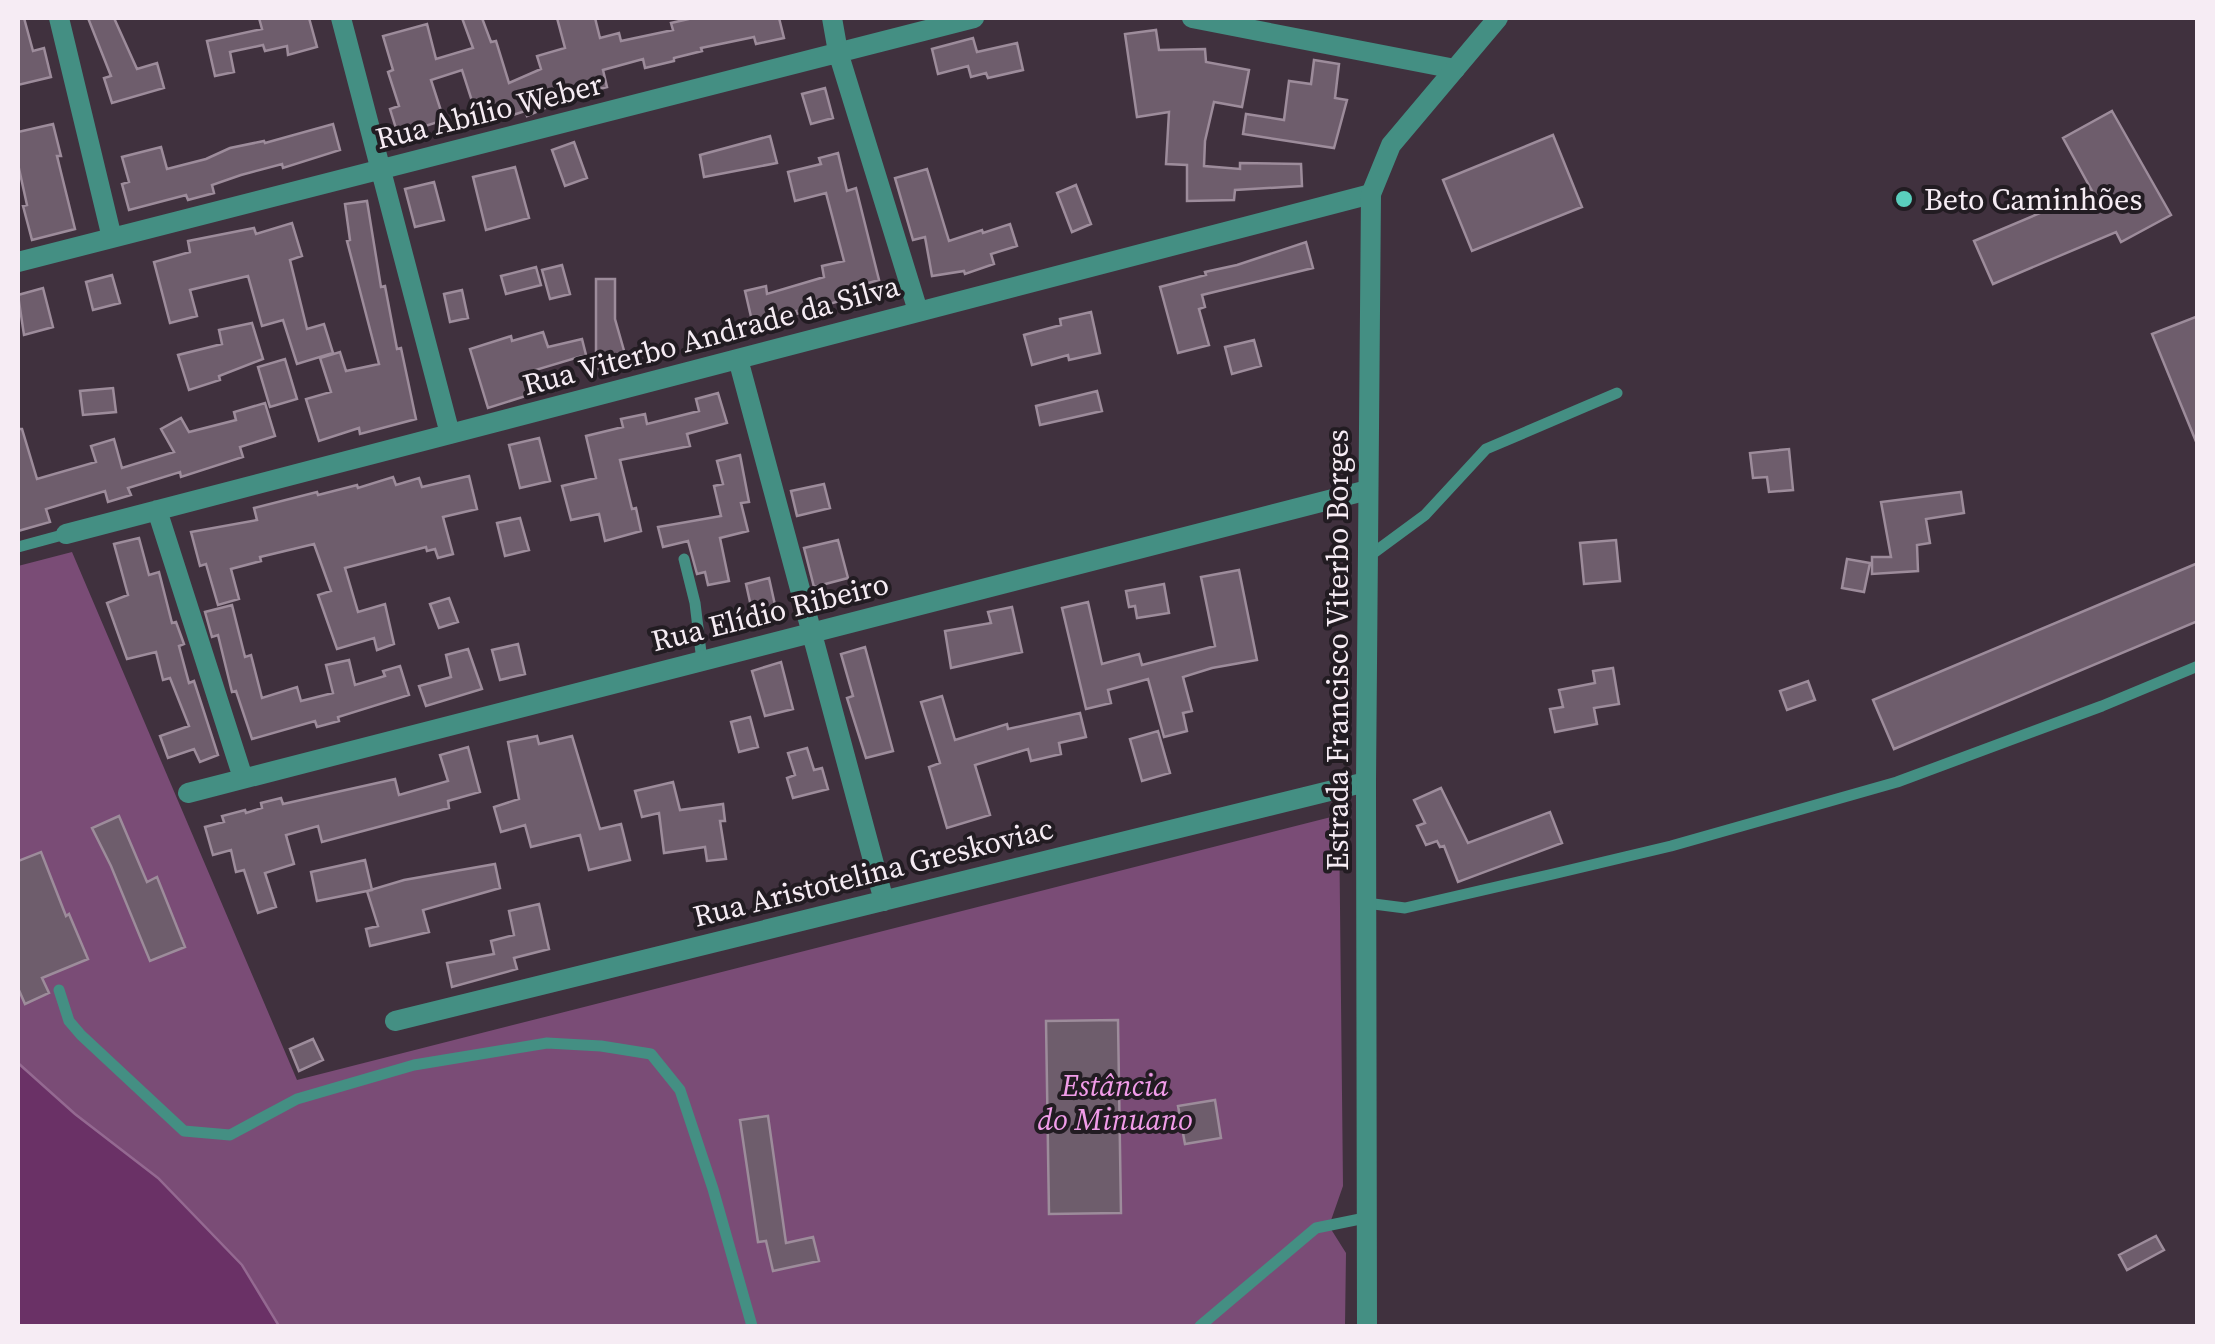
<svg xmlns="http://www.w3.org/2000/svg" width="2215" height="1344" font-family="'Source Serif 4',serif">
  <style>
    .green { fill: #7a4c76 }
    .water { fill: #6a3166; stroke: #946991; stroke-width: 2.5 }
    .building { fill: #6e5d6c; stroke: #9d8c9b; stroke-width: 2.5 }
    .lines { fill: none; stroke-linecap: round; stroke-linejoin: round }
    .service { stroke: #448f83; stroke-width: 11 }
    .minor { stroke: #448f83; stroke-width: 20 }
    .tertiary { stroke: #448f83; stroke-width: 20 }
    .poi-dot { fill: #5acebd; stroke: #221c22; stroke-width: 4 }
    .labels { text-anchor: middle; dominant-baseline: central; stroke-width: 8; stroke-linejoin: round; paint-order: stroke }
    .street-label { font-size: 30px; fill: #f6ecf4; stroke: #221c22 }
    .poi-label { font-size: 30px; fill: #f6ecf4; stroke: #221c22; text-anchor: start }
    .park-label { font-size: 30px; font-style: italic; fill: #f19ce9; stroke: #221c22 }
  </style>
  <rect width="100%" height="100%" fill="#40313e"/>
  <path class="green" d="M72 552 297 1080 1339 815 1343 1186 1329 1226 1346 1253 1345 1326H18V566Z"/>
  <path class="water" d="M18 1063 75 1114 158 1178 242 1265 279 1326H18Z"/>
  <path class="building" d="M18 18H24L33 51 44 48 51 77 18 85Z
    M88 18H114L137 69 157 63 164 88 112 103 104 78 111 76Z
    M259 18H309L317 47 288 55 287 46 265 51 263 45 230 52 234 72 215 76 207 41 262 29Z
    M462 18H482L491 42 496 41 509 83 541 69 537 56 565 48 557 18H595L600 38 619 33 621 41 673 30 671 23 693 18H779L784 38 756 44 754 37 701 48 702 51 674 58V61L645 68 643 59 603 70 607 87 584 93 582 84 540 96 545 108 527 116 525 111 480 126 462 70 431 80 444 120 398 135 390 109 399 106 388 72 393 70 383 36 427 24 436 59 473 48Z
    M1156 30 1159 50 1205 49 1206 62 1249 70 1242 107 1214 102 1205 141 1204 166 1240 169V163L1301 164 1302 186 1235 190 1234 200 1187 201V165L1166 164 1169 112 1137 117 1125 34Z
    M973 38 977 52 1017 43 1023 70 988 78 986 73 971 77 968 66 938 74 932 49Z
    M1314 60 1339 64 1335 98 1347 100 1334 148 1243 134 1246 114 1284 120 1289 81 1311 84Z
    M825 88 833 118 811 124 802 94Z
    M2112 111 2171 215 2121 242 2116 232 1993 284 1974 241 2092 191 2063 138Z
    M53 124 61 156H57L75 229 32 240 23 206 27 205 18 164V132Z
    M333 124 340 150 283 168 282 164 241 175 212 185 214 193 188 200 186 195 129 210 122 184 129 182 122 157 161 147 167 169 206 159 230 148 264 141 265 143Z
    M1553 135 1582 207 1472 251 1443 180Z
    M770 136 777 163 704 177 700 155Z
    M574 142 587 178 565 186 552 150Z
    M838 153 847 191 856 188 879 280 851 288 853 297 796 314V311L752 321 745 291 766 286 767 294 824 277 822 266 844 261 826 193 795 201 788 172 821 164 819 158Z
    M515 167 529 218 486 230 473 177Z
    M927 169 949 241 982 230 983 233 1010 224 1017 246 991 254 994 264 965 274 964 271 932 276 925 237 913 240 895 178Z
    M434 182 444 220 415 227 405 189Z
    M1076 185 1091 224 1072 232 1057 193Z
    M367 201 381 287 385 286 397 349 401 348 416 419 360 434 359 428 319 441 306 399 331 392 320 358 340 352 346 371 379 364 347 241 350 240 345 204Z
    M292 223 302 256 290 260 307 329 324 324 333 353 297 364 283 320 262 326 248 276 190 290 197 316 170 323 154 262 190 252 188 241 254 228 256 234Z
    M1306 242 1313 268 1202 295 1205 307 1199 309 1209 345 1178 353 1160 287 1206 275 1205 272 1237 265Z
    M562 265 570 294 550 299 542 270Z
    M536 267 541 285 506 294 501 276Z
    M112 275 120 303 93 310 86 282Z
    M596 279H615V319L627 361 596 369Z
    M43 288 53 327 24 335 18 295Z
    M462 290 468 318 450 322 444 294Z
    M1091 312 1100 353 1069 360 1068 355 1032 365 1024 335 1061 325 1060 319Z
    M2198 316V444H2197L2152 334Z
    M252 323 263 359 219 376 220 380 189 390 178 355 222 344 219 330Z
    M543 332 548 347 582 339 586 355 522 374 529 395 488 408 470 349 511 336 512 341Z
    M1254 340 1261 366 1232 374 1225 347Z
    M285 359 297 399 270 407 258 367Z
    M113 388 116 412 83 415 80 391Z
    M1097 391 1102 411 1040 425 1036 406Z
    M718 393 727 423 687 434 690 446 620 460 632 509 636 508 641 531 605 541 599 514 571 520 562 486 596 478 586 436 623 427 621 419 645 414 647 424 699 411 696 399Z
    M265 403 275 436 240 447 243 457 181 477 180 472 128 488 131 495 108 502 105 491 46 509 50 522 18 531V429H22L37 479 96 462 91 446 114 439 122 468 174 452 161 429 181 418 189 432 236 420 234 412Z
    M539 438 550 481 520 488 509 445Z
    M1789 449 1793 490 1769 492 1767 477 1753 478 1750 453Z
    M740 455 749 502 741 503 748 531 720 538 729 581 708 585 705 572 697 574 688 541 663 547 658 527 721 516 714 486 723 484 717 461Z
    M469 476 477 509 443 517 453 554 438 558 435 549 427 551 426 547 345 568 358 612 385 604 394 644 377 650 374 638 337 649 318 595 331 591 314 544 260 557 261 561 231 569 239 599 218 605 206 564 200 566 191 532 257 520 254 508 317 492 318 495 357 485 358 488 393 477 396 485 419 478 422 487Z
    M824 484 830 508 797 516 791 491Z
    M1961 492 1964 513 1926 519 1930 543 1917 545 1918 571 1872 574V557H1891L1881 502Z
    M520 518 529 550 505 556 497 523Z
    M139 538 149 575 159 572 172 623 176 622 184 644 179 646 189 683 194 681 218 755 200 762 194 749 168 758 160 736 189 726 170 678 163 680 156 652 127 659 107 603 128 595 114 544Z
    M838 540 848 578 814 587 804 548Z
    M1616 540 1620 581 1584 584 1580 543Z
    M1847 559 1870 563 1864 592 1842 588Z
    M2198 563V621L1894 749 1873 700Z
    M1239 570 1257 660 1212 668 1183 677 1192 711 1183 713 1187 731 1164 737 1148 679 1108 690 1111 703 1086 709 1062 608 1088 602 1102 664 1139 654 1142 665 1215 646 1201 577Z
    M769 578 777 614 754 620 746 584Z
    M1164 584 1169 613 1137 618 1135 606 1129 607 1126 591Z
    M449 598 458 622 439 628 430 604Z
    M232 605 245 657 251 655 262 698 297 687 301 701 333 693 326 665 349 660 355 685 385 676 383 671 400 666 409 695 338 717 339 721 317 727 315 721 252 739 236 691 232 692 218 635 212 637 205 612Z
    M1012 607 1022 652 951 668 945 631 991 623 988 612Z
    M518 644 525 674 500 680 492 650Z
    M865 647 893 751 866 758 847 698 853 696 841 654Z
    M468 649 482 689 426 706 419 686 451 677 446 655Z
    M781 662 793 709 765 716 752 671Z
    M1613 668 1619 704 1594 708 1597 724 1555 732 1550 709 1563 707 1559 690 1595 683 1593 671Z
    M1808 681 1815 700 1787 710 1780 691Z
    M942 696 955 740 1007 724 1008 729 1080 713 1086 737 1059 743 1061 754 1031 761 1028 749 975 765 990 815 947 828 929 767 940 763 921 702Z
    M750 717 758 747 739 752 731 722Z
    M1158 731 1170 773 1142 781 1130 739Z
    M537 736 539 744 572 736 600 829 621 824 630 860 589 870 580 835 531 847 525 825 501 832 494 807 519 799 508 742Z
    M468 747 480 792 448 801 449 808 322 842 318 826 286 835 294 864 265 873 276 907 258 913 244 870 236 872 231 850 213 855 205 827 224 822 222 816 245 810 246 813 262 808 261 803 281 798 283 804 395 779 399 795 448 781 440 755Z
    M807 748 814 770 822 768 828 789 793 798 787 778 795 775 788 753Z
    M673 782 680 810 723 804 725 821H720L726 859 707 861 705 847 664 853 659 813 642 817 635 791Z
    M1441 788 1468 843 1550 812 1562 843 1458 882 1444 846 1440 847 1437 841 1426 845 1417 826 1425 823 1414 800Z
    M119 816 147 882 157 877 185 947 150 961 111 866 92 828Z
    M41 852 66 916 69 914 88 959 42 978 49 993 25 1004 18 988V861Z
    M365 860 372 890 317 901 311 872Z
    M495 864 500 888 423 910 429 932 370 946 366 929 378 926 367 891 404 880Z
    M539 904 549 949 514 958 517 969 452 987 447 963 494 954 491 941 514 935 509 911Z
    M1118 1020 1121 1213 1049 1214 1046 1021Z
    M313 1039 323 1060 299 1071 290 1049Z
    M1215 1100 1221 1138 1185 1144 1178 1106Z
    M768 1116 786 1243 813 1237 819 1261 773 1271 766 1241 758 1242 740 1120Z
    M2156 1236 2164 1250 2127 1270 2119 1255Z"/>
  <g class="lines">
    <path class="service" d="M18 547 66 534
      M1368 557 1425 515 1486 449 1617 393
      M684 559 695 603 702 661
      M1366 903 1405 908 1553 874 1671 846 1897 782 2102 706 2198 666
      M59 990 69 1021 81 1035 184 1131 230 1135 297 1099 414 1065 547 1043 601 1046 651 1054 680 1090 713 1189 752 1326
      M1200 1326 1316 1228 1365 1218"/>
    <path class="minor" d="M59 18 112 238
      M341 18 450 434
      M832 18 838 52 918 311
      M1192 18 1455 69
      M18 262 974 18
      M738 359 884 901
      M157 510 243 778
      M66 534 1371 194
      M188 793 1368 490
      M395 1021 1366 782"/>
    <path class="tertiary" d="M1367 1326 1366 782 1371 194 1391 145 1498 18"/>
  </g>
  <circle class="poi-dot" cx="1904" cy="199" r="10"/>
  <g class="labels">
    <g class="street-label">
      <text transform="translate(489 111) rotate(-14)">Rua Abílio Weber</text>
      <text transform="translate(711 335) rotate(-15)">Rua Viterbo Andrade da Silva</text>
      <text transform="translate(770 612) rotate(-14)">Rua Elídio Ribeiro</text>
      <text transform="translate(1337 650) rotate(-90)">Estrada Francisco Viterbo Borges</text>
      <text transform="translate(873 872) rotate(-14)">Rua Aristotelina Greskoviac</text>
    </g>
    <g class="poi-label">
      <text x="1924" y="199">Beto Caminhões</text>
    </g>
    <g class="park-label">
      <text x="1115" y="1085">Estância<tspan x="1115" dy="34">do Minuano</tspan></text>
    </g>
  </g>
  <rect width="2215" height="1344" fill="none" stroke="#f6ecf4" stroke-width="40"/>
</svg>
